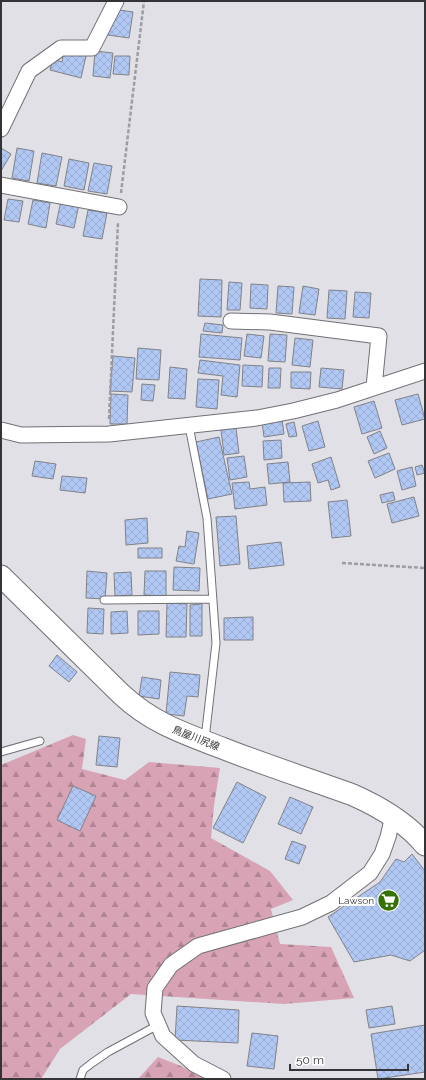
<svg xmlns="http://www.w3.org/2000/svg" width="426" height="1080" font-family="Raleway,'Noto Sans JP',sans-serif">
  <style>
    .forest { fill: url(#forest-firs) }
    .building { fill: url(#building-cross-hatch); stroke: #808288 }
    .lines { fill: none; stroke-linecap: round; stroke-linejoin: round }
    .service-casing { stroke: #717075; stroke-width: 9 }
    .minor-casing { stroke: #717075; stroke-width: 17 }
    .secondary-casing { stroke: #717075; stroke-width: 23 }
    .path { stroke: #9d9ca0; stroke-width: 2.5; stroke-dasharray: 4 2; stroke-linecap: butt }
    .service { stroke: #fff; stroke-width: 7 }
    .minor { stroke: #fff; stroke-width: 15 }
    .secondary { stroke: #fff; stroke-width: 21 }
    .labels { text-anchor: middle; dominant-baseline: central; stroke-width: 4; stroke-linejoin: round; paint-order: stroke }
    .street-label { font-size: 10px; fill: #343336; stroke: #fff }
    .poi-label { font-size: 10px; fill: #343336; stroke: #fff; text-anchor: end }
  </style>
  <defs>
    <pattern id="forest-firs" width="22" height="20" patternUnits="userSpaceOnUse"><rect width="22" height="20" fill="#d8a3b4"/><path d="M5 1l3.5 6h-7zM16 11l3.5 6h-7z" fill="#b08593"/></pattern>
    <pattern id="building-cross-hatch" width="8" height="8" patternUnits="userSpaceOnUse"><rect width="8" height="8" fill="#b1c8f4"/><path d="M0 0l8 8M0 8l8-8" fill="none" stroke="#99acd2"/></pattern>
  </defs>
  <rect width="100%" height="100%" fill="#e1e0e6"/>
  <path class="forest" d="M73 735 86 739 82 769 125 780 149 762 220 768 214 805 211 838 270 871 293 900 271 909 280 944 331 947 354 998 284 1004 131 994 60 1049 41 1079H1V765Z
    M158 1057 181 1066 204 1079H138Z"/>
  <path class="building" d="M112 9 133 12 129 38 108 35Z
    M64 50 86 56 81 78 50 70 53 59 62 62Z
    M95 51 113 53 110 78 93 76Z
    M115 56H130L129 75 113 74Z
    M1 148 11 154 1 171Z
    M17 148 34 151 29 181 12 178Z
    M42 153 62 157 56 186 37 183Z
    M69 159 89 163 84 190 64 186Z
    M94 163 112 166 107 194 88 191Z
    M8 199 23 201 19 222 4 220Z
    M33 200 50 203 46 228 28 224Z
    M61 201 79 204 74 228 56 224Z
    M88 210 107 213 102 239 83 236Z
    M200 279 222 280 221 317 198 316Z
    M229 282 242 283 240 310H227Z
    M251 284 268 285 267 309 250 308Z
    M278 286 294 287 292 314 276 313Z
    M303 286 319 289 315 315 299 313Z
    M329 290 347 291 345 319 327 318Z
    M355 292 371 293 369 318 353 317Z
    M205 323 223 325 222 333 203 331Z
    M201 334 242 338 240 360 199 357Z
    M247 334 264 336 261 358 244 356Z
    M270 334 287 335 285 362 268 361Z
    M295 338 313 340 310 367 292 365Z
    M138 348 161 350 159 380 136 379Z
    M113 356 135 358 132 392 110 391Z
    M200 360 240 365 237 397 221 395 223 376 198 373Z
    M243 365 263 366 262 387 242 386Z
    M170 367 187 369 185 399 168 398Z
    M269 368H281L280 388H268Z
    M321 368 344 370 342 389 319 387Z
    M291 372H311L310 389 291 388Z
    M198 379 219 380 217 409 196 407Z
    M142 384 155 385 153 401 141 400Z
    M111 394 128 395 127 424H110Z
    M418 394 425 419 402 425 395 400Z
    M374 401 382 428 362 434 354 407Z
    M282 419 284 434 264 437 262 422Z
    M318 421 325 447 309 451 302 426Z
    M294 422 297 436 289 437 286 424Z
    M236 428 239 453 224 455 221 430Z
    M380 431 387 448 374 454 367 437Z
    M219 437 232 494 208 499 196 442Z
    M281 440 282 458 264 460 263 441Z
    M389 453 395 469 375 478 368 461Z
    M244 456 247 477 230 480 227 458Z
    M331 457 340 487 331 490 328 480 318 483 312 464Z
    M35 461 56 464 53 479 32 476Z
    M288 462 290 482 269 484 267 464Z
    M422 465 425 473 417 475 415 467Z
    M412 467 416 486 402 490 397 471Z
    M62 476 87 478 85 493 60 490Z
    M249 482 250 489 265 487 267 505 235 509 232 483Z
    M310 482 311 501 284 502 283 483Z
    M393 492 395 500 382 503 380 495Z
    M414 497 419 516 392 523 387 504Z
    M347 500 351 536 332 538 328 502Z
    M236 516 240 564 220 566 216 517Z
    M147 518 148 543 126 545 125 520Z
    M187 531 199 533 194 564 176 561 179 546 185 547Z
    M281 542 284 565 249 569 247 546Z
    M138 548H162V558H138Z
    M174 567 200 568 199 591 173 590Z
    M87 571 107 573 105 599 86 598Z
    M145 571H166V596L144 595Z
    M131 572 132 595 115 596 114 573Z
    M167 603 187 604 186 637H166Z
    M202 604V636H190V605Z
    M88 608 104 609 103 634 87 633Z
    M127 611 128 633 111 634V612Z
    M138 611H159V634L138 635Z
    M253 617V640H224V618Z
    M57 655 77 672 69 682 49 666Z
    M170 672 200 675 198 697 187 696 184 716 166 714Z
    M142 677 161 680 159 699 139 696Z
    M99 736 120 738 117 767 96 765Z
    M237 782 266 797 243 843 213 828Z
    M73 786 96 796 80 831 57 820Z
    M290 797 313 807 301 834 278 824Z
    M292 841 306 846 299 864 285 859Z
    M412 854 425 871V950L410 961 391 955 354 962 328 917 380 882 396 859 404 862Z
    M177 1006 239 1010 238 1043 175 1040Z
    M392 1006 395 1024 369 1028 366 1010Z
    M425 1025V1072L378 1079 371 1034Z
    M252 1033 278 1036 274 1069 247 1066Z"/>
  <g class="lines">
    <defs>
      <path id="service" d="M189 426 207 518 216 643 205 739
        M104 600 212 599
        M1 752 40 741
        M80 1079 83 1070 92 1063 108 1052 158 1025"/>
      <path id="minor" d="M1 129 29 71 61 48H92L116 1
        M1 185 119 207
        M231 321 270 322 379 336 374 387
        M1 430 21 435 109 434 257 418 293 411 337 400 425 371
        M223 1079 194 1064 163 1036 153 1013 155 988 171 965 198 946 302 917 331 903 370 873 382 854 388 837 393 816"/>
      <path id="secondary" d="M1 576 121 694C152 723 183 733 222 748 265 765 309 779 353 795 380 807 406 822 425 845"/>
    </defs>
    <use href="#service" class="service-casing"/>
    <use href="#minor" class="minor-casing"/>
    <use href="#secondary" class="secondary-casing"/>
    <path class="path" d="M121 193 144 1
      M109 419 118 222
      M342 563 425 568"/>
    <use href="#service" class="service"/>
    <use href="#minor" class="minor"/>
    <use href="#secondary" class="secondary"/>
  </g>
  <defs>
    <symbol id="supermarket-disc" viewBox="-11 -11 22 22"><circle r="9.5" fill="#367103" stroke="#fff"/><path d="M-6-5.5h2.5l.6 2H6L4.5 2H-2.5L-4.4-4H-6ZM-1.5 3.2a1.3 1.3 0 1 0 .1 0ZM3 3.2a1.3 1.3 0 1 0 .1 0Z" fill="#fff"/></symbol>
  </defs>
  <g fill-rule="evenodd">
    <use href="#supermarket-disc" x="376" y="888" width="25" height="25"/>
  </g>
  <g class="labels">
    <g class="street-label">
      <text transform="translate(196 738) rotate(22)">鳥屋川尻線</text>
    </g>
    <g class="poi-label">
      <text x="374" y="900">Lawson</text>
    </g>
  </g>
  <rect width="426" height="1080" fill="none" stroke="#343336" stroke-width="4"/>
  <path d="M290 1064v6h118v-6" fill="none" stroke="#343336" stroke-width="2"/>
  <text x="296" y="1064" font-size="12" fill="#343336" stroke="#ffffff" stroke-width="3" paint-order="stroke">50 m</text>
</svg>
